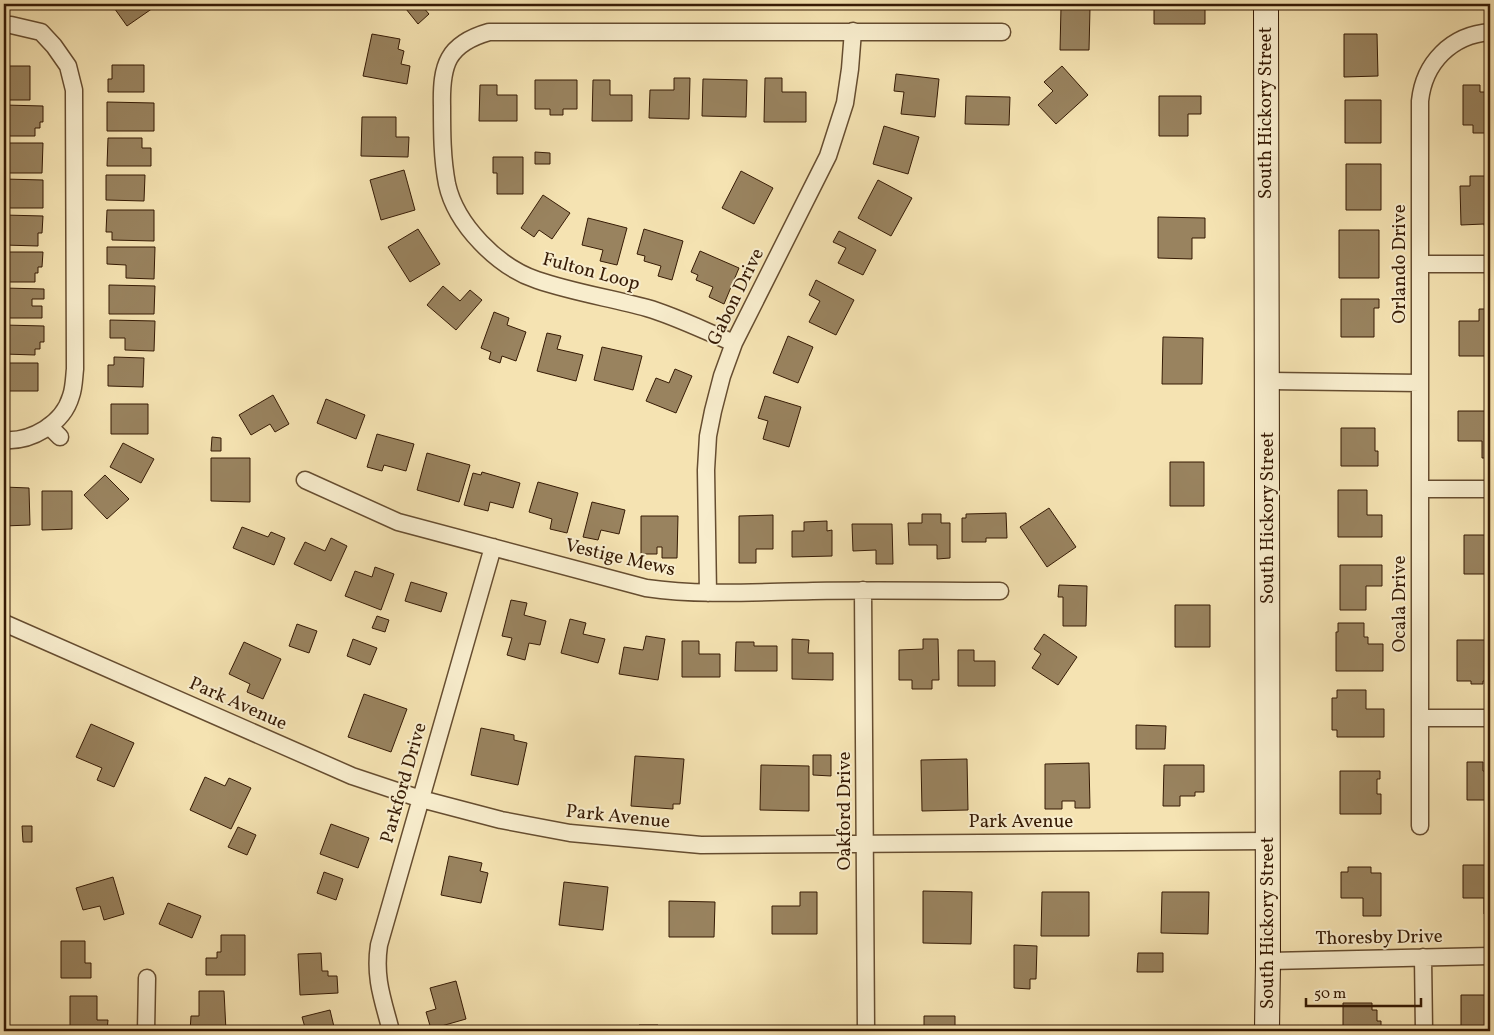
<svg xmlns="http://www.w3.org/2000/svg" width="1494" height="1035" font-family="Vollkorn,serif">
  <style>
    .building { fill: #99835f; stroke: #361b05 }
    .lines { fill: none; stroke-linecap: round; stroke-linejoin: round }
    .street-casing { stroke: #664d30; stroke-width: 19 }
    .secondary-casing { stroke: #361b05; stroke-width: 26 }
    .street { stroke: #f8edcd; stroke-width: 16 }
    .secondary { stroke: #f8edcd; stroke-width: 24 }
    .labels { text-anchor: middle; dominant-baseline: central; stroke-width: 4; stroke-linejoin: round; paint-order: stroke }
    .street-label { font-size: 19px; fill: #361b05; stroke: #f8edcd }
  </style>
  <rect width="100%" height="100%" fill="#f5e3b2"/>
  <filter id="stains"><feTurbulence type="fractalNoise" baseFrequency=".004" numOctaves="4"/><feColorMatrix values="0 0 0 0 .2 0 0 0 0 .09 0 0 0 0 .02 0 0 0 .5 -.17"/></filter>
  <radialGradient id="worn" r=".72"><stop offset=".6" stop-color="#630" stop-opacity="0"/><stop offset="1" stop-color="#630" stop-opacity=".3"/></radialGradient>
  <path class="building" d="M114 4H150L153 8 127 26 112 5Z
    M402 4H424L422 6 429 14 418 24Z
    M1154 4H1205V24H1154Z
    M1386 4H1403L1388 9Z
    M1061 7 1090 8 1089 50H1060Z
    M372 34 400 39 398 49 404 51 401 64 410 66 407 84 363 76Z
    M1344 34H1377L1378 76 1344 77Z
    M112 65H144V92H108V79H112Z
    M4 66H30V100H4Z
    M1062 66 1088 95 1056 124 1038 105 1053 91 1044 82Z
    M896 74 939 79 935 117 901 114 904 92 894 91Z
    M674 78H690L689 119 649 118 650 90H674Z
    M765 78H782V92H806V122H764Z
    M703 79 747 80 746 117 702 116Z
    M535 80H577V109H563V115H550V109H535Z
    M593 80H610V95H632V121H592Z
    M480 85H497V95H517V121H479Z
    M1463 85H1480V92H1490V125H1487V133H1473V125H1463Z
    M966 96 1010 97 1009 125 965 124Z
    M1159 96H1201V114H1188V136H1159Z
    M1345 100H1381V143H1345Z
    M107 102 154 103V131H107Z
    M4 105 43 106V122H40V128H35V136H4Z
    M362 117H396V137H409L408 157 361 156Z
    M884 126 919 137 908 174 873 164Z
    M108 138H142V148H151V166H107Z
    M4 143H43L42 173H6V158H4Z
    M535 152 550 153V164H535Z
    M493 157H523V194H497V173H493Z
    M1346 164H1381V210H1346Z
    M404 170 415 210 381 220 370 180Z
    M741 171 773 188 754 224 722 208Z
    M106 175H145L144 201 106 200Z
    M1470 176H1488V186H1490V229H1485L1484 224 1461 225 1460 186H1470Z
    M4 179 43 180V208H4Z
    M878 180 912 198 891 236 858 218Z
    M543 195 570 213 552 239 539 230 534 237 521 228Z
    M107 210H154V241L112 240V232H106Z
    M4 215 43 216 42 233H38V246L4 245Z
    M1158 217 1205 218V238H1192V259L1158 258Z
    M588 218 627 228 617 265 600 261 603 250 582 245Z
    M418 229 440 264 410 282 388 247Z
    M644 229 683 241 672 280 658 276 661 266 644 261 645 256 637 254Z
    M1339 230H1379V278H1339Z
    M839 231 876 250 863 275 838 263 846 248 833 242Z
    M107 247H155L154 279 126 278V265L107 264Z
    M700 251 739 268 724 304 709 297 713 287 696 280 698 275 691 272Z
    M4 252H43L42 267H38V273H35V282H4Z
    M816 280 854 300 836 335 809 322 820 301 809 295Z
    M109 285 155 286 154 314H109Z
    M443 286 460 301 470 290 482 300 456 330 427 305Z
    M4 288 44 289V299H32V306H42V318H4Z
    M1341 299H1379V308H1374V337H1341Z
    M1479 309H1490V356H1459V321H1479Z
    M494 312 509 318 507 325 526 332 516 361 502 356 500 363 489 359 491 352 481 348Z
    M110 320 155 321 154 351 125 350V338H110Z
    M4 325 44 326V342H40V349H35V355L4 354Z
    M547 333 561 336 557 349 583 355 576 381 537 371Z
    M788 336 813 347 798 383 773 373Z
    M1163 337 1203 338 1202 384H1162Z
    M602 347 642 356 633 390 594 380Z
    M114 357 144 358 143 387 108 386V365H114Z
    M4 363H38V391H4Z
    M675 369 692 376 676 413 646 401 656 378 669 383Z
    M273 395 289 424 275 432 270 424 251 435 239 415Z
    M765 396 801 407 789 447 763 439 768 421 758 418Z
    M326 399 365 415 356 439 317 423Z
    M111 404H148V434H111Z
    M1458 411H1490V458H1482V441H1458Z
    M1341 428H1375V451H1378V466H1341Z
    M377 434 414 444 406 471 384 465 382 471 367 467Z
    M212 437 221 438V451H211Z
    M123 443 154 459 141 483 110 467Z
    M427 453 470 465 459 502 417 490Z
    M211 458H250V502L211 501Z
    M1170 462H1204V506H1170Z
    M482 472 520 483 513 508 490 502 488 511 464 505 473 473 481 475Z
    M105 475 129 499 107 519 84 495Z
    M538 482 578 493 567 533 550 529 552 519 529 512Z
    M4 487 29 488 30 525 4 526Z
    M1338 490H1367V515H1382V537H1338Z
    M42 491H72V529L42 530Z
    M592 502 625 510 619 534 601 530 598 540 583 537Z
    M1049 508 1076 547 1047 567 1020 527Z
    M1006 513 1007 538H986V542H962V518H966V514Z
    M922 514H941V523H950V558L937 559V545H909L908 523H922Z
    M773 515V549H756V563H739V516Z
    M641 516H678L677 558H662V547H657V554H641Z
    M827 521V531L832 530V556L792 557V531H804V522Z
    M852 524H892L893 564H876V550L853 551Z
    M242 527 268 537 271 532 285 538 274 565 233 548Z
    M1464 535H1490V574H1464Z
    M331 538 347 546 331 581 294 564 305 542 325 551Z
    M1340 565H1382V586H1366V610H1340Z
    M375 567 394 574 381 610 345 596 355 571 372 577Z
    M411 582 447 593 441 612 405 601Z
    M1059 585 1087 586 1086 626H1063V597H1058Z
    M511 600 527 603 524 615 546 621 540 645 529 643 525 660 507 655 512 638 502 636Z
    M1175 605H1210V647H1175Z
    M377 616 389 620 385 632 372 628Z
    M570 619 586 623 583 634 605 639 598 663 561 653Z
    M1338 623H1364V637H1368V644H1383V671H1336V632H1338Z
    M297 624 317 631 309 653 289 646Z
    M1044 634 1077 657 1058 685 1032 668 1041 654 1034 649Z
    M646 636 665 639 658 680 619 674 624 647 643 650Z
    M353 639 377 648 370 665 347 656Z
    M792 639 809 640 808 653H833V680L792 679Z
    M923 639H938L939 680H932V689H912V680H899V650L923 649Z
    M1457 640H1490V686H1487V681H1483V684H1471V681H1457Z
    M682 641H699V654H720V677H682Z
    M244 642 281 659 263 699 247 692 250 684 229 674Z
    M736 642H754V646H777V671H735Z
    M958 650H974V661H995V686H958Z
    M1337 690H1366V709H1384V737H1337V730H1332V698H1337Z
    M364 694 407 709 391 752 348 737Z
    M91 724 134 743 114 787 97 780 102 768 76 757Z
    M1136 725 1166 726 1165 749H1136Z
    M481 728 514 735V740L527 743 518 785 471 775Z
    M813 755H831V776L813 775Z
    M635 756 684 759 680 804H673V809L631 806Z
    M967 759 968 810 922 811 921 760Z
    M1467 762H1483V771H1490V800H1467Z
    M1089 763 1090 808H1075V801H1062V809H1045V764Z
    M761 765 809 766V811L760 810Z
    M1164 765H1204V792H1195V796H1180V806H1163Z
    M1340 771H1380V779H1377V794H1381V814H1340Z
    M205 777 225 786 229 778 251 788 231 829 190 810Z
    M331 824 369 838 358 868 320 854Z
    M22 826H32V842H23Z
    M238 827 256 835 247 855 228 847Z
    M4 855H6L7 894H4Z
    M449 856 482 863 480 871 488 873 481 903 441 895Z
    M1463 865H1490V914H1484V898H1463Z
    M1348 867H1371V873H1381V916H1363V898H1341V872H1348Z
    M324 872 343 879 336 900 317 893Z
    M113 877 124 914 104 920 100 906 83 910 76 888Z
    M564 882 608 887 603 930 559 925Z
    M923 891 972 892 971 944 923 943Z
    M800 892H817V934H772V906H800Z
    M1042 892H1089V936H1041Z
    M1162 892H1209L1208 934 1161 933Z
    M669 901 715 902 714 937H669Z
    M168 903 201 916 192 938 159 924Z
    M4 910H7V949H4Z
    M221 935H245V975H206V958H217V952H221Z
    M61 941H85V963H91V978H61Z
    M1014 945 1037 946 1036 979H1030V989L1014 988Z
    M321 953 322 971H328V976H337L338 993 300 995 298 954Z
    M1138 953H1163V972H1137Z
    M4 979H8L9 996H4Z
    M456 981 466 1019 431 1029 426 1012 436 1009 430 988Z
    M199 991H224L226 1031H190L191 1016H199Z
    M1461 995H1490V1031H1461Z
    M70 996H97V1020H108L107 1031H70Z
    M1343 1003H1372V1010H1377V1021H1381V1031H1343Z
    M330 1010 335 1031H306L302 1017Z
    M924 1016H955V1031H924Z
    M639 1025H658V1031H638Z"/>
  <g class="lines">
    <defs>
      <path id="street" d="M4 25H11L41 32 54 46 68 66 74 90 75 369C74 378 74 388 71 396 63 424 31 442 4 440
        M1420 264H1490
        M734 343C707 332 675 316 647 308 610 298 572 292 537 280 498 267 456 225 447 184 442 158 442 132 442 106 441 65 447 44 489 32H1002
        M1267 381 1420 383V101C1424 63 1451 35 1490 32
        M1420 383V826
        M49 426 60 437
        M305 480 398 522 646 588C701 596 757 592 813 591 875 590 938 591 1000 591
        M1420 489H1490
        M863 590 866 1031
        M708 593 706 470 708 436 713 411 722 376 734 343 828 156 845 103 850 69 853 31
        M4 623 352 776 421 799 501 820 570 833 701 845 1268 841
        M1420 718H1490
        M1423 957 1424 1031
        M1268 961 1490 956
        M146 1031 147 978
        M391 1031C383 1000 374 978 379 945L493 547"/>
      <path id="secondary" d="M1266 4 1268 961 1267 1031"/>
    </defs>
    <use href="#street" class="street-casing"/>
    <use href="#secondary" class="secondary-casing"/>
    <use href="#street" class="street"/>
    <use href="#secondary" class="secondary"/>
  </g>
  <g class="labels">
    <g class="street-label">
      <text transform="translate(1266 113) rotate(-90)">South Hickory Street</text>
      <text transform="translate(1400 264) rotate(-90)">Orlando Drive</text>
      <text transform="translate(591 272) rotate(15)">Fulton Loop</text>
      <text transform="translate(736 297) rotate(-64)">Gabon Drive</text>
      <text transform="translate(1268 518) rotate(-90)">South Hickory Street</text>
      <text transform="translate(620 558) rotate(13)">Vestige Mews</text>
      <text transform="translate(1400 604) rotate(-90)">Ocala Drive</text>
      <text transform="translate(238 704) rotate(24)">Park Avenue</text>
      <text transform="translate(404 783) rotate(-74)">Parkford Drive</text>
      <text transform="translate(845 811) rotate(-90)">Oakford Drive</text>
      <text transform="translate(618 817) rotate(6)">Park Avenue</text>
      <text x="1021" y="822">Park Avenue</text>
      <text transform="translate(1268 923) rotate(-90)">South Hickory Street</text>
      <text transform="translate(1379 938) rotate(-1)">Thoresby Drive</text>
    </g>
  </g>
  <rect width="1494" height="1035" fill="none" stroke="#f5e3b2" stroke-width="20"/>
  <rect x="5" y="5" width="1484" height="1025" fill="none" stroke="#361b05" stroke-width="2.5"/>
  <rect x="10" y="10" width="1474" height="1015" fill="none" stroke="#361b05"/>
  <path d="M1306 998v8h115v-8" fill="none" stroke="#361b05" stroke-width="2.5"/>
  <text x="1314" y="998" font-size="15" fill="#361b05" stroke="#f8edcd" stroke-width="4" paint-order="stroke">50 m</text>
  <rect width="100%" height="100%" filter="url(#stains)"/>
  <rect width="100%" height="100%" fill="url(#worn)"/>
</svg>
